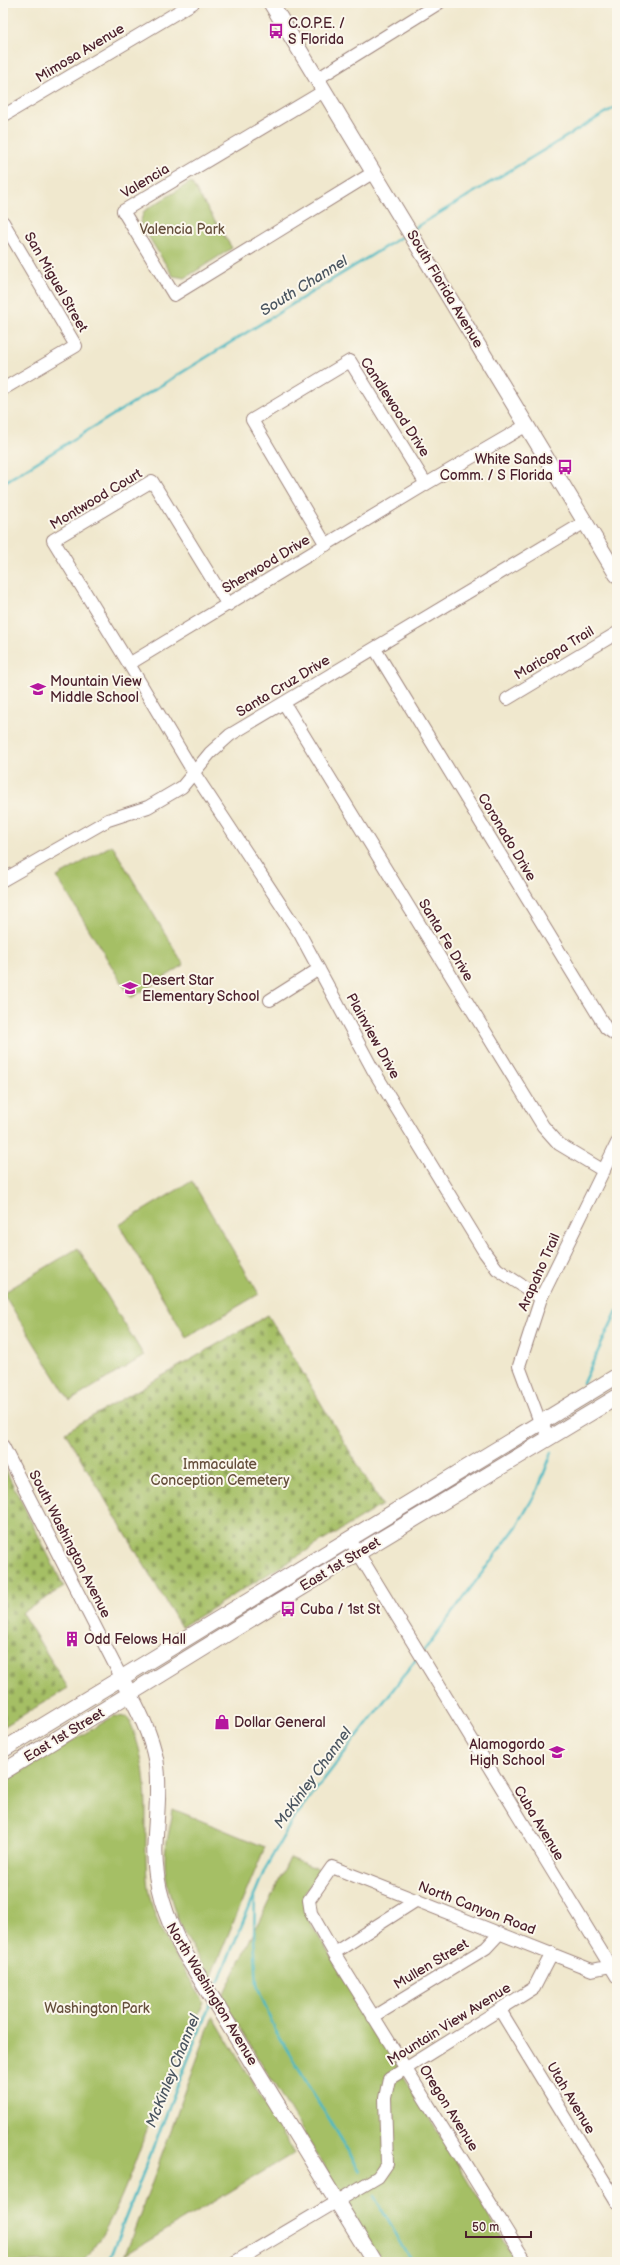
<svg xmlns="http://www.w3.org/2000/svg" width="620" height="2265" font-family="'Balsamiq Sans',sans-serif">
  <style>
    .cemetery { fill: url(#cemetery-stones); stroke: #786f48 }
    .park { fill: #a5bf65; stroke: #786f48 }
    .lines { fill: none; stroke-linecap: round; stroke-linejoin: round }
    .stream { stroke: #4ab9c3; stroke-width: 2.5 }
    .minor-casing { stroke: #9d847c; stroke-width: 14 }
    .major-casing { stroke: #9d847c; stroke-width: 17 }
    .minor { stroke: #fff; stroke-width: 12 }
    .major { stroke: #fff; stroke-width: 15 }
    .labels { text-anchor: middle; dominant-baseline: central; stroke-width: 4; stroke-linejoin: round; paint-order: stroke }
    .poi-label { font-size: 14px; fill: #4a1f2b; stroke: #fbf7ec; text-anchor: start }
    .street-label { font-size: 14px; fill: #4a1f2b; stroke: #fbf7ec }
    .park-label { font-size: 14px; fill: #654f3c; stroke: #fbf7ec }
    .water-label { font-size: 15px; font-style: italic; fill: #4a5560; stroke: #fbf7ec }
  </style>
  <defs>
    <pattern id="cemetery-stones" width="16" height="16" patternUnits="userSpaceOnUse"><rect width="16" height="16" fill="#a5bf65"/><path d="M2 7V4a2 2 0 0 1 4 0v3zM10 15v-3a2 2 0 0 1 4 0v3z" fill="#889b53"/></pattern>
  </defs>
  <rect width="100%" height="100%" fill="#fbf7ec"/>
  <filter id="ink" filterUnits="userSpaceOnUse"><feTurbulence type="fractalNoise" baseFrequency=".025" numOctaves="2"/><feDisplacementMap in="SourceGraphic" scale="8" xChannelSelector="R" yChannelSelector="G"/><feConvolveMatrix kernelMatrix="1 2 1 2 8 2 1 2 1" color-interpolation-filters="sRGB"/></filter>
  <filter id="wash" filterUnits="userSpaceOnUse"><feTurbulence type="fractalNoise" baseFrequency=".012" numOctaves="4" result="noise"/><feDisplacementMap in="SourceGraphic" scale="16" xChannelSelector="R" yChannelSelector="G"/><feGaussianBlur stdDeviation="0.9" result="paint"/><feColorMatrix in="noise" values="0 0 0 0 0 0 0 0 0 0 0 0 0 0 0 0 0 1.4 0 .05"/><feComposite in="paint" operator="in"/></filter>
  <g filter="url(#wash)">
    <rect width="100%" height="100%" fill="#f0e8ce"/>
    <path class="cemetery" d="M268 1315 382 1505 181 1627 65 1432Z
      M3 1465 64 1587 22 1613 68 1688 3 1727Z"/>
    <path class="park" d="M191 182 232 248 185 278 173 276 140 223 144 211Z
      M112 845 184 965 131 998 57 877Z
      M192 1181 259 1294 186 1337 119 1225Z
      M78 1248 144 1356 70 1401 3 1293Z
      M114 1716 127 1717C133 1726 135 1735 138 1745 152 1792 142 1840 148 1888 154 1929 183 1967 204 2002 188 2037 171 2072 156 2107 134 2159 120 2219 82 2262H3V1782Z
      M173 1809 265 1847 210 1978C189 1944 167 1906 165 1864 164 1847 171 1827 173 1809Z
      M290 1858 321 1870 304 1894 306 1916 517 2262H382L222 1998Z
      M213 2016 294 2153 125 2255Z"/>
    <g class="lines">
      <path class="stream" d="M413 229 617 106
        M3 483 406 234
        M583 1383 617 1311
        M423 1652 517 1526 538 1489 552 1452
        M255 1897 254 1938 257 1985 274 2028 360 2171
        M214 1992 265 1869 292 1821 418 1657
        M374 2196 412 2262
        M108 2262 210 2004"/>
    </g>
  </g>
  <g filter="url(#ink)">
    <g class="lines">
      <defs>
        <path id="minor" d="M317 79 439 3
          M324 91 123 211 174 295 374 172
          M3 116 193 3
          M3 222 76 346 3 389
          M527 425 426 484 129 664 194 773 300 934 372 1068 485 1253 497 1269 541 1298
          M326 545 252 420 350 361 426 484
          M375 649 606 1028 617 1036
          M129 664 53 540 152 481 228 605
          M507 699 617 633
          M284 703 543 1126 559 1144 604 1171
          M3 880 108 820 148 807 182 787 210 753 230 735 585 522
          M270 1000 319 969
          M550 1437 540 1422 519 1366 541 1298 617 1143
          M3 1446 121 1677
          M354 1546 617 1977
          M334 1953 417 1900
          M500 2010 617 2202
          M373 2017 486 1948 500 1933
          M235 2262 378 2177 387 2164 385 2098 389 2079 534 1988 552 1953
          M526 2262 334 1953 311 1913 309 1900 332 1867 592 1970 611 1966"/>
        <path id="major" d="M271 3 617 575
          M125 1685C138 1709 151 1734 156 1761 160 1789 156 1817 155 1845 153 1884 166 1919 184 1952L374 2262
          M3 1750 617 1376
          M3 1772 358 1553 617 1397"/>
      </defs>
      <use href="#minor" class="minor-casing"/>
      <use href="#major" class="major-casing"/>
      <use href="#minor" class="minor"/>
      <use href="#major" class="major"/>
    </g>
  </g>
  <defs>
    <symbol id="bus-bare" viewBox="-9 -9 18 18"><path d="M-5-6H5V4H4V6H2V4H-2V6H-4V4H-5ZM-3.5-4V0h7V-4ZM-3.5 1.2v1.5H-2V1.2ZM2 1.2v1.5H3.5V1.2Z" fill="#b5179e" stroke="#fbf7ec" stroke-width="2.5" paint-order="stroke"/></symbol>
    <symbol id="school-bare" viewBox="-9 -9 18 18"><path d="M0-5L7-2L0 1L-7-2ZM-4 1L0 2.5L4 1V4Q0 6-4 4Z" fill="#b5179e" stroke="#fbf7ec" stroke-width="2.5" paint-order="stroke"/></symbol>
    <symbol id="building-bare" viewBox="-9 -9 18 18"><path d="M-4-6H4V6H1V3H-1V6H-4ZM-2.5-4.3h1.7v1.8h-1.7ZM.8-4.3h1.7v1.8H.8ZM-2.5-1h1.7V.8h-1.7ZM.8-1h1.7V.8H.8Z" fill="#b5179e" stroke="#fbf7ec" stroke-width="2.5" paint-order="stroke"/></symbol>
    <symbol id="shop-bare" viewBox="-9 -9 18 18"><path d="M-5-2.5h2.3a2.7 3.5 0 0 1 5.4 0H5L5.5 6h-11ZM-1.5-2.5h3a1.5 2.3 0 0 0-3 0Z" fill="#b5179e" stroke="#fbf7ec" stroke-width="2.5" paint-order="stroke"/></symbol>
  </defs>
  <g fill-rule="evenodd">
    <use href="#bus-bare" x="265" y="20" width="22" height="22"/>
    <use href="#bus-bare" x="554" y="456" width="22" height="22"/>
    <use href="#school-bare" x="27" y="678" width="22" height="22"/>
    <use href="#school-bare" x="119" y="977" width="22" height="22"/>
    <use href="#bus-bare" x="277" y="1598" width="22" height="22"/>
    <use href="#building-bare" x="61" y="1628" width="22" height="22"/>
    <use href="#shop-bare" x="211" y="1711" width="22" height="22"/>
    <use href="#school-bare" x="546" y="1741" width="22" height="22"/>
  </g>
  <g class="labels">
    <g class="poi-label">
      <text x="288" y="23">C.O.P.E. /<tspan x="288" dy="16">S Florida</tspan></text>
      <text x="553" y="459" text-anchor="end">White Sands<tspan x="553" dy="16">Comm. / S Florida</tspan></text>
      <text x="50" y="681">Mountain View<tspan x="50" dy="16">Middle School</tspan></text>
      <text x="142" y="980">Desert Star<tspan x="142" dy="16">Elementary School</tspan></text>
      <text x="300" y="1609">Cuba / 1st St</text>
      <text x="84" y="1639">Odd Felows Hall</text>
      <text x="234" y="1722">Dollar General</text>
      <text x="545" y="1744" text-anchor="end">Alamogordo<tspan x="545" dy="16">High School</tspan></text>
    </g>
    <g class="street-label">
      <text transform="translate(80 53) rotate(-31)">Mimosa Avenue</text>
      <text transform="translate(145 181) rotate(-31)">Valencia</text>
      <text transform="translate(56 282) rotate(60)">San Miguel Street</text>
      <text transform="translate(445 289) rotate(59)">South Florida Avenue</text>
      <text transform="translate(395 407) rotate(57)">Candlewood Drive</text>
      <text transform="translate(96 499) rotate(-31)">Montwood Court</text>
      <text transform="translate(266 564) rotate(-31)">Sherwood Drive</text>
      <text transform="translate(554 653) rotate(-31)">Maricopa Trail</text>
      <text transform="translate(283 686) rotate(-31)">Santa Cruz Drive</text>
      <text transform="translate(507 837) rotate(59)">Coronado Drive</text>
      <text transform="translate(446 940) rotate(59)">Santa Fe Drive</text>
      <text transform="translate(373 1036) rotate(61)">Plainview Drive</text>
      <text transform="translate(539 1272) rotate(-66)">Arapaho Trail</text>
      <text transform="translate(70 1544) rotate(63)">South Washington Avenue</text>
      <text transform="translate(340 1564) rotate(-31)">East 1st Street</text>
      <text transform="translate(64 1735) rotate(-31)">East 1st Street</text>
      <text transform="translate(539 1823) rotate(59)">Cuba Avenue</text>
      <text transform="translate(477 1908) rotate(21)">North Canyon Road</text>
      <text transform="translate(431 1964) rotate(-31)">Mullen Street</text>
      <text transform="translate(212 1994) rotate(59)">North Washington Avenue</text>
      <text transform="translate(449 2024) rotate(-32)">Mountain View Avenue</text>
      <text transform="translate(571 2098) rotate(59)">Utah Avenue</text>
      <text transform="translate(449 2108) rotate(58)">Oregon Avenue</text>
    </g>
    <g class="park-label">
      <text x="182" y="229">Valencia Park</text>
      <text x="220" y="1464">Immaculate<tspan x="220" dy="16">Conception Cemetery</tspan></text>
      <text x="97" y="2008">Washington Park</text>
    </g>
    <g class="water-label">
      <text transform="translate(304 286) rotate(-32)">South Channel</text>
      <text transform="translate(313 1778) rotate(-54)">McKinley Channel</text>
      <text transform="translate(173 2071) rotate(-68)">McKinley Channel</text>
    </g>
  </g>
  <rect width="620" height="2265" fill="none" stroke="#fbf7ec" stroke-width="16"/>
  <path d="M466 2231v6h65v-6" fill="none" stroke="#4a1f2b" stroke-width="2"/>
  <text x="472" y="2231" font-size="12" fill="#4a1f2b" stroke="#fbf7ec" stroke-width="3" paint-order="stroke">50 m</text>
</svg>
